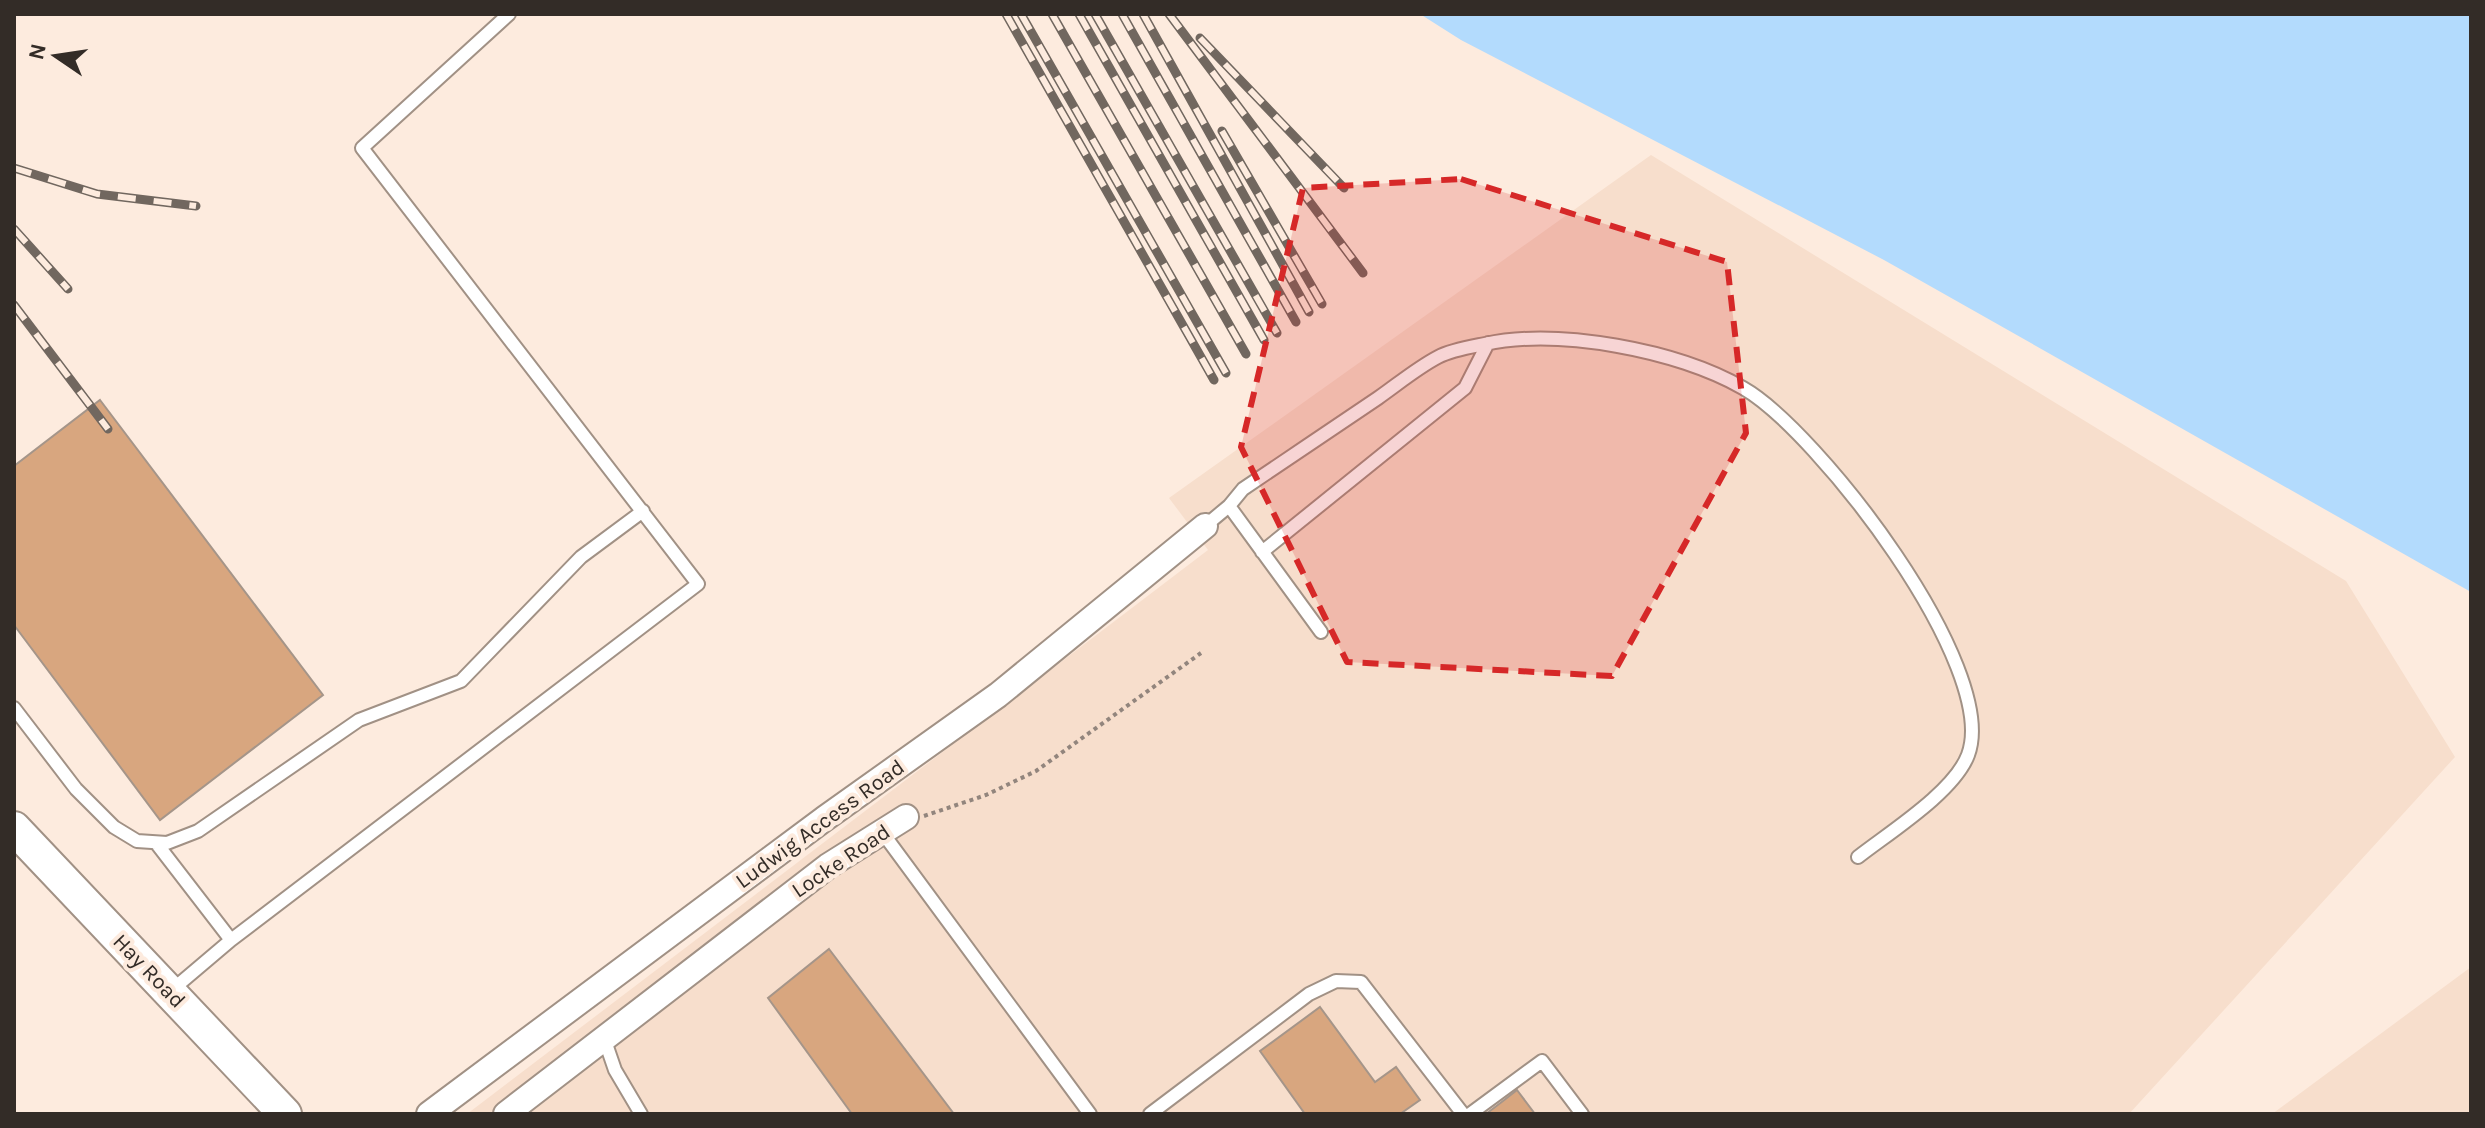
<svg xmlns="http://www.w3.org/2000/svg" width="2485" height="1128" font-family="Karla,sans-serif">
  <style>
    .built { fill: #f7decc }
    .water { fill: #b3dbfd }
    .building { fill: #d8a67f; stroke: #a59589; stroke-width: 2 }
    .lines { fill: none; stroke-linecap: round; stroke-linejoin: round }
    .lane-casing { stroke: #a19185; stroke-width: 16 }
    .street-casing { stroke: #a19185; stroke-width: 28 }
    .secondary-casing { stroke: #a19185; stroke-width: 36 }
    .path { stroke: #92857d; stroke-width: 4; stroke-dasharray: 4 4; stroke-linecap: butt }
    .lane { stroke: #fff; stroke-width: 12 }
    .street { stroke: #fff; stroke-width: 24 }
    .secondary { stroke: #fff; stroke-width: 32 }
    .rail-casing { stroke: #71675f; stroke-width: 9 }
    .rail { stroke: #fdebde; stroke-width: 6; stroke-dasharray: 18; stroke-linecap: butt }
    .marked { fill: #d62828; fill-opacity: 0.2; stroke: #d62828; stroke-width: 6; stroke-dasharray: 16 10; stroke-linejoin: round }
    .labels { text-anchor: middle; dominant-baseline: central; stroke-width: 8; stroke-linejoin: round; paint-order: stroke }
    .street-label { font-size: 22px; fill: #332c27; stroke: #fdebde }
  </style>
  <rect width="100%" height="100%" fill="#fdebde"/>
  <path class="built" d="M1651 155 2346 581 2455 757 2129 1114H467L1208 550 1169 498Z
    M2471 967V1114H2272Z"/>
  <path class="water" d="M1420 14H2471V592L1884 260 1461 40Z"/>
  <path class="building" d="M100 400 323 695 160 820 14 625V466Z
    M829 949 954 1114H852L768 998Z
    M1320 1007 1375 1082 1396 1067 1420 1100 1400 1114H1305L1260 1051Z
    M1517 1090 1535 1114H1486L1503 1101Z"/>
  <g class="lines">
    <defs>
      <path id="lane" d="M1229 506 1243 489C1288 459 1333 428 1378 398 1398 384 1417 368 1438 357 1451 350 1470 347 1485 344 1558 328 1677 350 1743 388 1817 430 2001 668 1968 755 1954 792 1890 832 1858 857
        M1205 526 1229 506 1321 632
        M1262 552 1465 388 1488 343
        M14 708 76 789 114 827 137 841 167 843 198 831 359 720 461 681 581 557 643 511
        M882 832 1090 1114
        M157 844 231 940
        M172 990 231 940 698 584 362 148 509 14
        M604 1038 615 1070 641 1114
        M1150 1114 1309 994 1336 981 1361 982 1463 1114
        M1470 1114 1542 1061 1582 1114"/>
      <path id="street" d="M429 1114 824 819 998 695 1205 526
        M506 1114 828 866 906 817"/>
      <path id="secondary" d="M14 828 285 1114"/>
    </defs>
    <use href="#lane" class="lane-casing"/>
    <use href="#street" class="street-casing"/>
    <use href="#secondary" class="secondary-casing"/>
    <path class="path" d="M924 816 986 795 1036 771 1201 653"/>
    <use href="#lane" class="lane"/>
    <use href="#street" class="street"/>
    <use href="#secondary" class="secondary"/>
    <defs>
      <path id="rail" d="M1006 14 1214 380
        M1021 14 1226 373
        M1052 14 1246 354
        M1079 14 1264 340
        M1095 14 1277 333
        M1122 14 1296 322
        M1143 14 1309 312
        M1169 14 1363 273
        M1200 38 1344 188
        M1222 131 1322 304
        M14 168 97 194 196 206
        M14 229 68 289
        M14 305 108 429"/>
    </defs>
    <use href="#rail" class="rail-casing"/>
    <use href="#rail" class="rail"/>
  </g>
  <path class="marked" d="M1461 179 1727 262 1746 433 1612 676 1347 662 1241 447 1303 188Z"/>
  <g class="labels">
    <g class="street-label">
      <text transform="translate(820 824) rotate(-36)">Ludwig Access Road</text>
      <text transform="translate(841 861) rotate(-34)">Locke Road</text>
      <text transform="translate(149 971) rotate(46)">Hay Road</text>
    </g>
  </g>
  <rect width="2485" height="1128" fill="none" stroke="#332c27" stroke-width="32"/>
  <g transform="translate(56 56) rotate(283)" stroke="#fdebde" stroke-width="6" paint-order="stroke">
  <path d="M0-6L14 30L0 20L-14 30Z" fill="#332c27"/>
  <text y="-12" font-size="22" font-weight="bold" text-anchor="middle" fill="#332c27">N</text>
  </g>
</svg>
